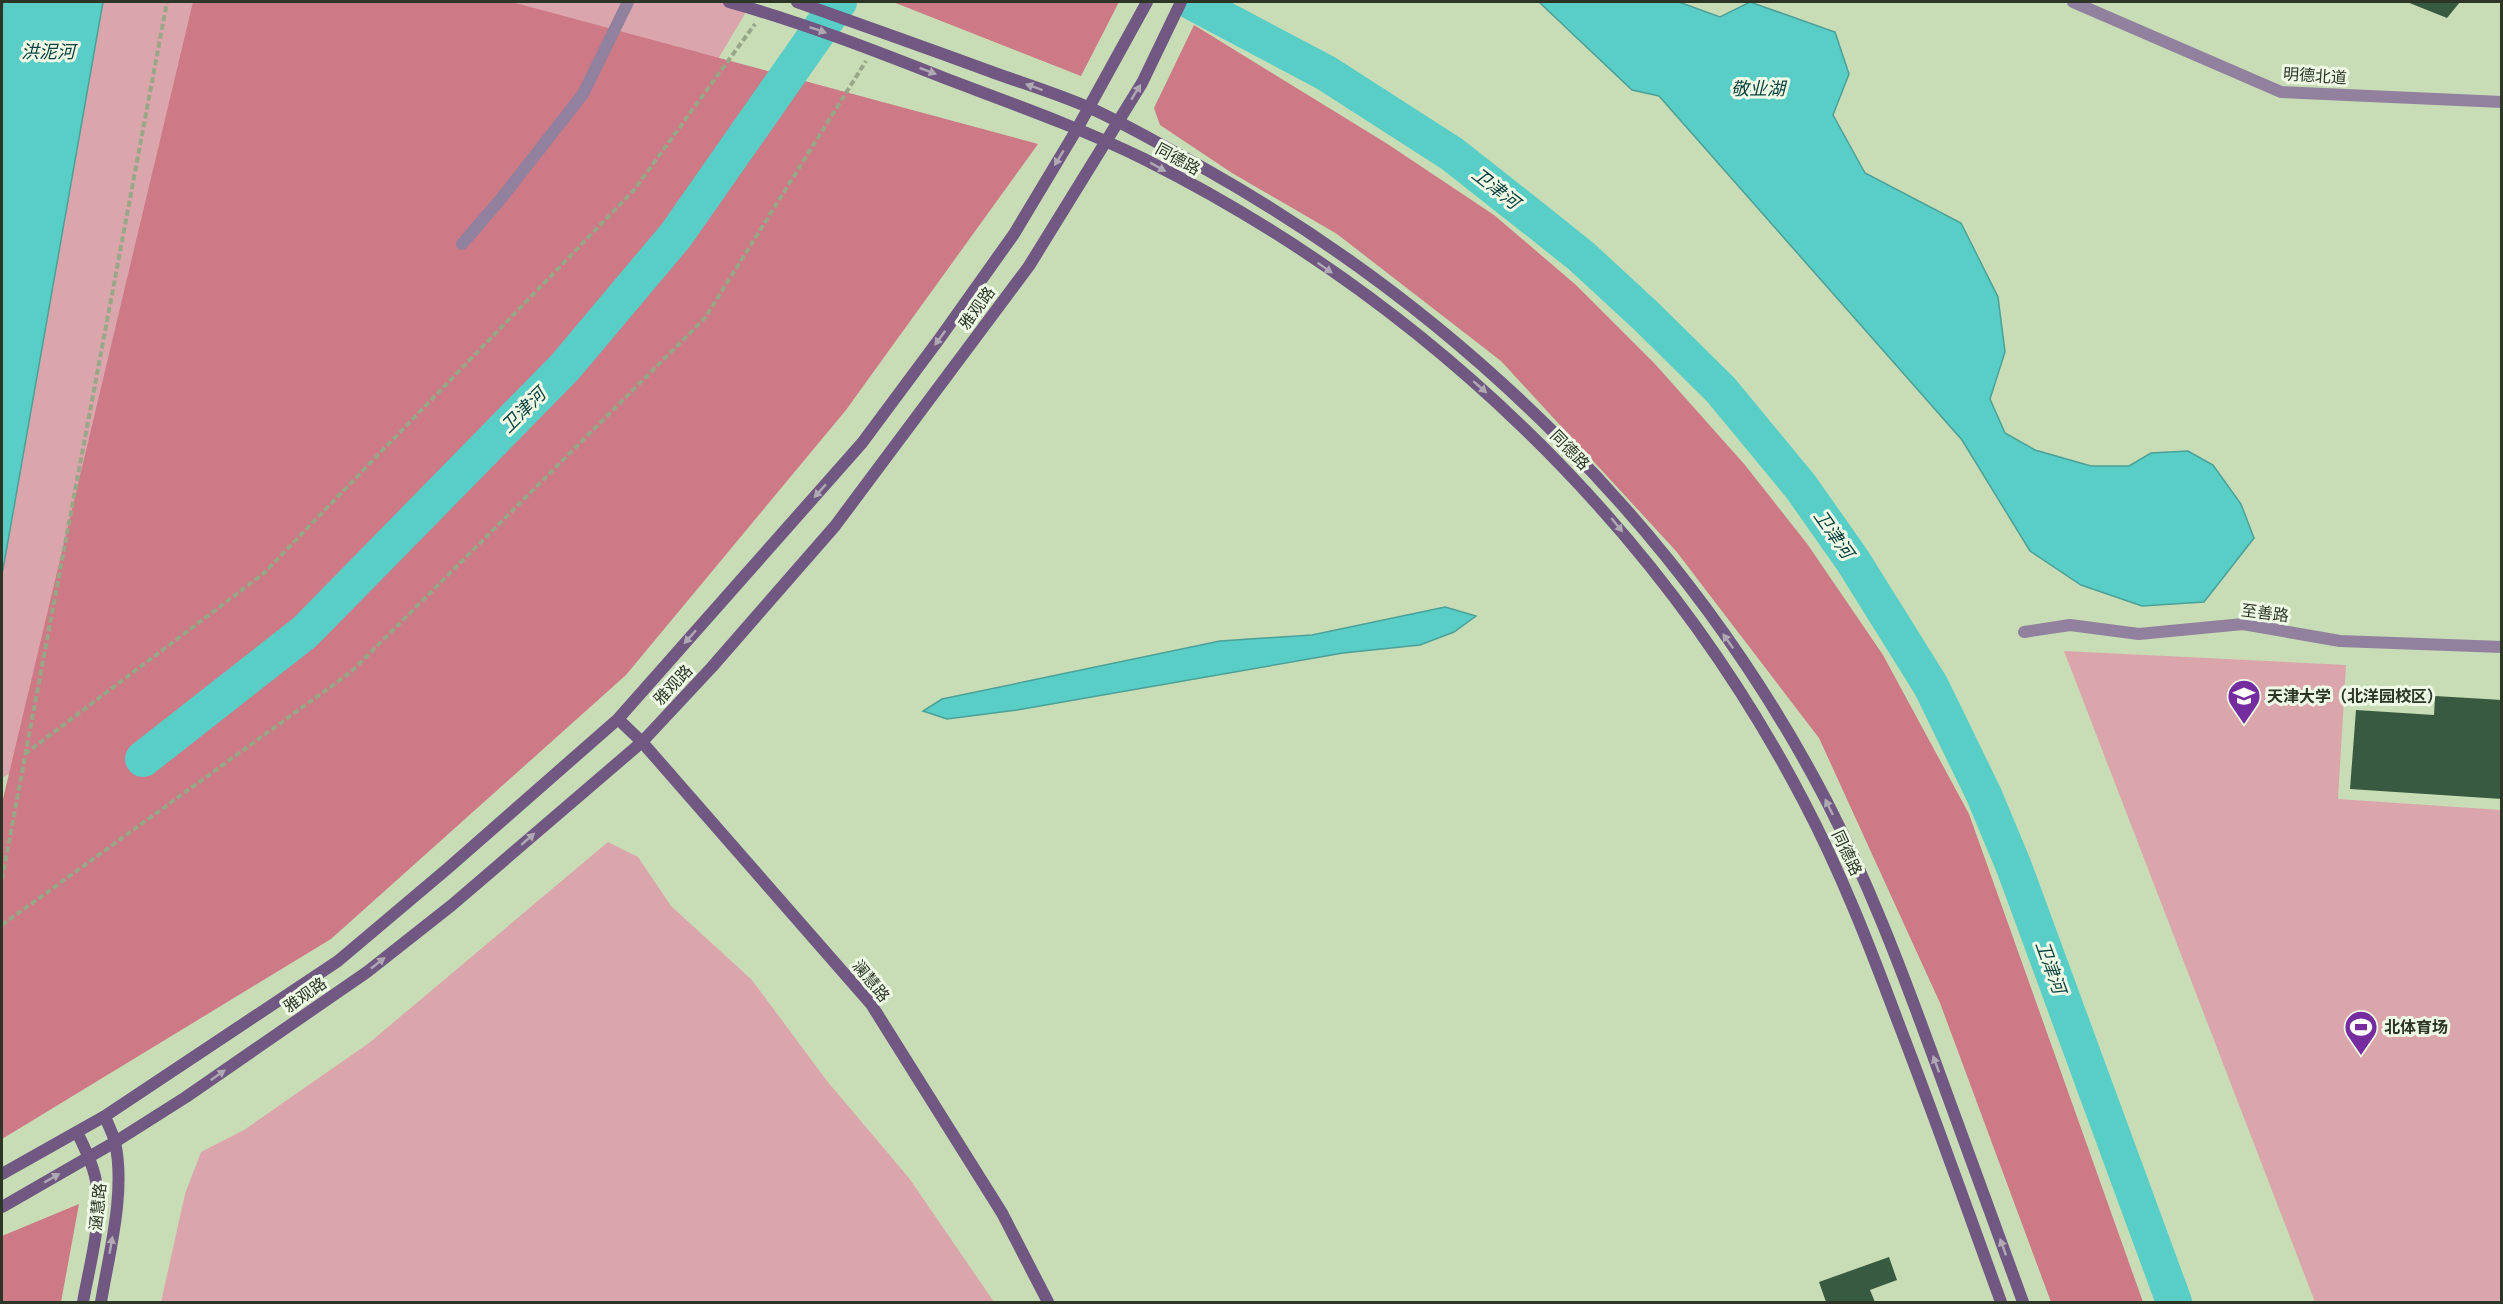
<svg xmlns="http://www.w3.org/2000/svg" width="2503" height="1304" font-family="'Space Grotesk','Noto Sans SC',sans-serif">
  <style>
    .green { fill: #dba5ac }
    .forest { fill: #cd7986 }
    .water { fill: #58cec7; stroke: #4ba097; stroke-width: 1.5 }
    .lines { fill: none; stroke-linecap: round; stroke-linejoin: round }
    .river { stroke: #58cec7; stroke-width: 36 }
    .building { fill: #385a40 }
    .path { stroke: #97a788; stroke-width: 4; stroke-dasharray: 6 3; stroke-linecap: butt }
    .street { stroke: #91819e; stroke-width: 12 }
    .secondary { stroke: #705882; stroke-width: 12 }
    .oneway { fill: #b0a9b4 }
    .labels { text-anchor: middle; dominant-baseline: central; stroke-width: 6; stroke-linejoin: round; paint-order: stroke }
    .street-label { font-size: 16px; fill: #2d3526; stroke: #effae6 }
    .poi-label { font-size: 16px; font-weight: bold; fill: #2d3526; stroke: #effae6; text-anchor: start }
    .water-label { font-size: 18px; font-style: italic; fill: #0a413f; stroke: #effae6 }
  </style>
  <rect width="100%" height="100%" fill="#c8ddb6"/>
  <path class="green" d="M2 2H752L634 200 114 711 2 778Z
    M2064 651 2346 665 2338 799 2501 810V1302H2315Z
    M608 842 638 857 671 906 752 980 827 1081 909 1178 994 1302H161L185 1194 201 1152 244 1130 369 1043Z"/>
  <path class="forest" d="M193 2H512L1038 144 846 410 626 675 331 939 2 1139V803Z
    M893 2H1119L1081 76Z
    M1194 25 1386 143 1494 215 1576 285 1655 364 1745 465 1808 545 1883 655 1969 814 2143 1302H2051L1940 1003 1819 738 1676 551 1501 361 1337 234 1232 173 1160 125 1154 108Z
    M79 1204 61 1302H2V1236Z"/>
  <path class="water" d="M3 2H103L2 575V13Z
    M1539 2H1679L1720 17 1750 2 1835 32 1849 74 1833 115 1865 173 1961 223 1998 297 2005 352 1990 399 2005 433 2035 450 2091 466H2129L2151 453 2188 451 2213 465 2241 504 2254 538 2204 602 2142 606 2081 585 2030 551 1962 440 1659 96 1632 90Z
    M1445 607 1476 616 1454 632 1420 645 1343 653 1017 710 947 719 923 711 942 699 1220 641 1312 635Z"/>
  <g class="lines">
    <path class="river" d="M1192 2 1326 73 1452 154 1527 213 1581 256 1646 316 1721 390 1801 487 1853 561 1931 686 1984 795 2014 867 2174 1302
      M143 759 305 632 565 367 676 235 839 2"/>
  </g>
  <path class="building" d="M2407 2H2460L2447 18Z
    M2435 696 2502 700V799L2350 789 2356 710 2434 715Z
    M1889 1257 1897 1280 1870 1290 1875 1302H1826L1819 1282Z"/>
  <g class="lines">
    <path class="path" d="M25 754 263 574 634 190 755 24
      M2 879 167 2
      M2 925 351 672 705 318 866 61"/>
    <path class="street" d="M2073 2 2281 92 2502 102
      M462 244 500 200 583 94 628 2
      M2024 632 2070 625 2139 634 2243 624 2340 641 2502 647"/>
    <path class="secondary" d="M729 2C804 23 876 51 947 79 1013 104 1081 128 1144 159 1423 299 1658 523 1803 800 1841 872 1870 947 1898 1022 1934 1115 1967 1209 2001 1302
      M797 2C862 25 927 48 992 72 1025 84 1058 94 1090 108 1130 126 1168 149 1207 170 1467 317 1688 535 1827 802 1867 880 1899 963 1929 1045 1961 1131 1992 1217 2023 1302
      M618 719 642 742 871 1004 1002 1213 1048 1302
      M77 1132C85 1149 95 1168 97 1188 102 1222 89 1268 83 1302
      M2 1174 105 1116 338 961 447 869 618 719 862 443 940 338 1014 234 1077 129 1147 2
      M2 1207 115 1142 186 1097 367 972 452 905 642 742 712 667 835 526 1029 266 1142 83 1181 2
      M101 1302C109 1253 126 1192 115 1142 113 1134 108 1125 105 1116"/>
  </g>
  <defs><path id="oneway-solid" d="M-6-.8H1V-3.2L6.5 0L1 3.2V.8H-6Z" transform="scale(1.5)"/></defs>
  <g class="oneway">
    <use href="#oneway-solid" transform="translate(818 30) rotate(19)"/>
    <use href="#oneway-solid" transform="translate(928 71) rotate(21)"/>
    <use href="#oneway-solid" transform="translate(1034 87) rotate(-160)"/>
    <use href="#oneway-solid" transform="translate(1136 92) rotate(-58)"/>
    <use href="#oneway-solid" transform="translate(1059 158) rotate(121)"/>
    <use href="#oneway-solid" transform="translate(1158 167) rotate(29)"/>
    <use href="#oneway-solid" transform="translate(1325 268) rotate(35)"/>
    <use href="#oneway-solid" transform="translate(940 338) rotate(126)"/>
    <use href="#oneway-solid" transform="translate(1480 387) rotate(41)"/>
    <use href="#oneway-solid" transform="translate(820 491) rotate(132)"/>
    <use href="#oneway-solid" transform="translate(1617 525) rotate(51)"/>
    <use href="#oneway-solid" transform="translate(690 637) rotate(132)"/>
    <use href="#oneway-solid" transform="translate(1728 641) rotate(-125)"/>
    <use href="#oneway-solid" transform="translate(1829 807) rotate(-116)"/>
    <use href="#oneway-solid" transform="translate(528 839) rotate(-41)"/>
    <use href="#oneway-solid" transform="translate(378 963) rotate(-38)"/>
    <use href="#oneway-solid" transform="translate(1936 1064) rotate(-110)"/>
    <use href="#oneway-solid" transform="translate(218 1075) rotate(-35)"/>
    <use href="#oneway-solid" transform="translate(52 1178) rotate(-30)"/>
    <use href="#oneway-solid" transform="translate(111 1245) rotate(-80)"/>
    <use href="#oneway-solid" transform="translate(2003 1247) rotate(-110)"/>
  </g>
  <defs>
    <symbol id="university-pin" viewBox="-11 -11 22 30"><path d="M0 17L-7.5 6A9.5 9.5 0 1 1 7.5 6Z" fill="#752c9f" stroke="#effae6"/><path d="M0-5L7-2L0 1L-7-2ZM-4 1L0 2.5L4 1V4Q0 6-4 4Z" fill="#fff"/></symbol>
    <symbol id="stadium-pin" viewBox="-11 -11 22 30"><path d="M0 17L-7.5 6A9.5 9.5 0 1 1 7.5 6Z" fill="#752c9f" stroke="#effae6"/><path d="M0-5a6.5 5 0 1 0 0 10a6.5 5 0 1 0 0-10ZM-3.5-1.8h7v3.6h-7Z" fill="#fff"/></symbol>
  </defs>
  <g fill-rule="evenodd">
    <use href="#university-pin" x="2225" y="677" width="38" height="52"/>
    <use href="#stadium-pin" x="2342" y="1008" width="38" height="52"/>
  </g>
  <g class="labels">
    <g class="street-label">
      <text transform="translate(2315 76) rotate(4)">明德北道</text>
      <text transform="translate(1178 159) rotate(29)">同德路</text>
      <text transform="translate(977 308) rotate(-54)">雅观路</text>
      <text transform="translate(1570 450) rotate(46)">同德路</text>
      <text transform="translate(2265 613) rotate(7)">至善路</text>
      <text transform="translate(673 685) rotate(-47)">雅观路</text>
      <text transform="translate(1847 853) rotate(65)">同德路</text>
      <text transform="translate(871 981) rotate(51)">澜慧路</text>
      <text transform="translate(305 995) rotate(-35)">雅观路</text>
      <text transform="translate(98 1207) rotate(-84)">涵慧路</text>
    </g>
    <g class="poi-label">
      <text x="2267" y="696">天津大学（北洋园校区）</text>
      <text x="2384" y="1027">北体育场</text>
    </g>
    <g class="water-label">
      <text x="48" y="51">洪泥河</text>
      <text x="1758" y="88">敬业湖</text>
      <text transform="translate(1496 188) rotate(38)">卫津河</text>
      <text transform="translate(523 410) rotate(-45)">卫津河</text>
      <text transform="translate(1834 534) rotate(55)">卫津河</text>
      <text transform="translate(2051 967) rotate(70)">卫津河</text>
    </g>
  </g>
  <rect width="2503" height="1304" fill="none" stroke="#2d3526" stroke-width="6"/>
</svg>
